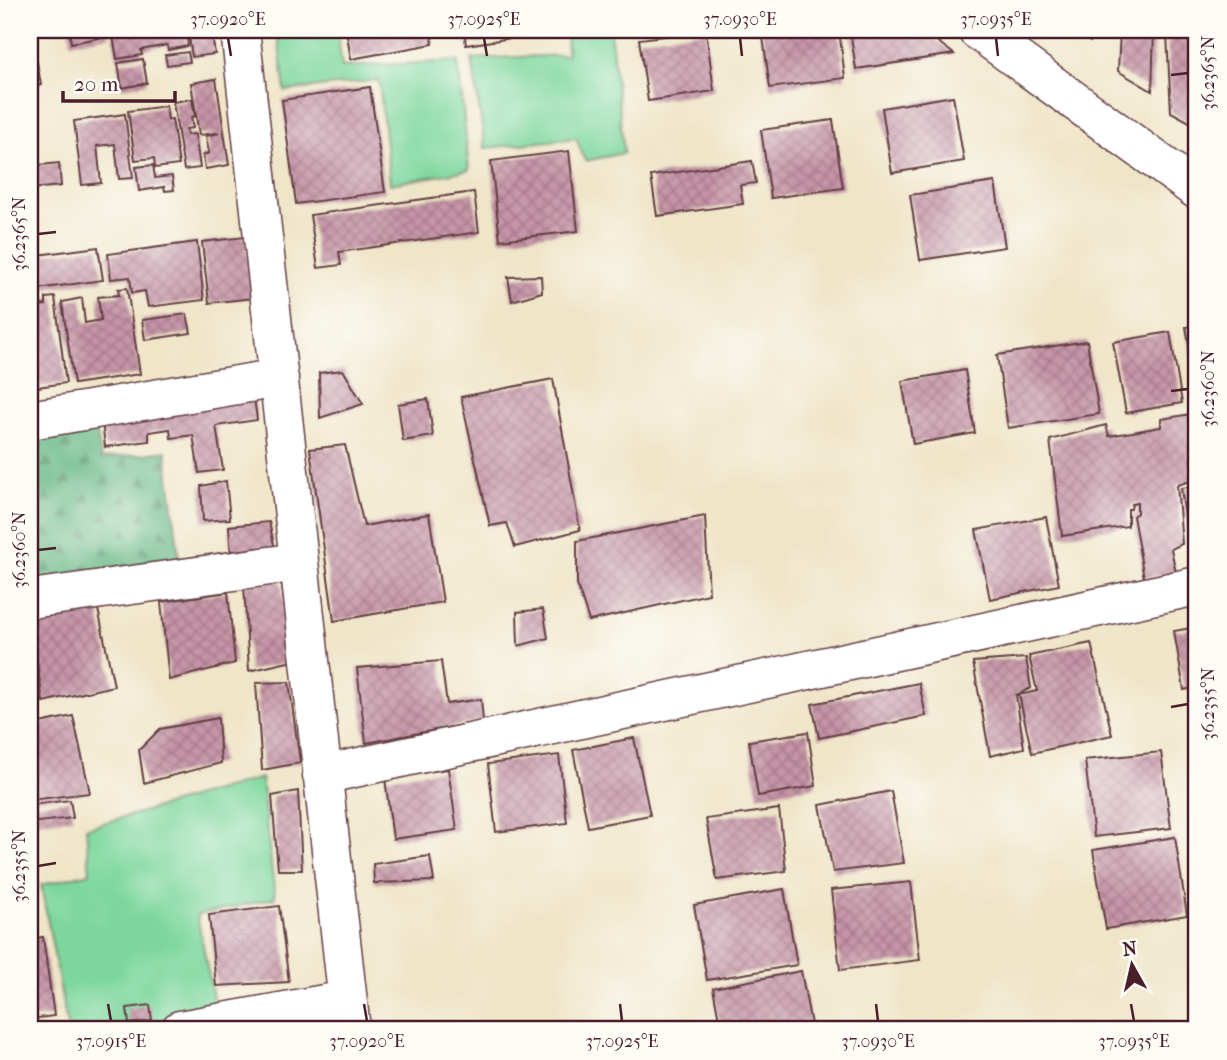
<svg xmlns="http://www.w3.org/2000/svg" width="1227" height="1060" font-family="'IM FELL French Canon',serif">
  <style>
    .forest { fill: url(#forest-firs); stroke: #586c58; stroke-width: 2 }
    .garden { fill: #7dd79c; stroke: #647b64; stroke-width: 2 }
    .building { fill: url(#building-cross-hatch) }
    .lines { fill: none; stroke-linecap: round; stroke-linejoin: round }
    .street-casing { stroke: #633d43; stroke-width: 41 }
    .street { stroke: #fff; stroke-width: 38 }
    .ticks { fill: none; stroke: #4a1f2b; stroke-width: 2.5 }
    .neatline { fill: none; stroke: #4a1f2b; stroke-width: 2.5 }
    .ticks-label { font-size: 18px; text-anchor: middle; fill: #4a1f2b }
  </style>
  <defs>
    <pattern id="forest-firs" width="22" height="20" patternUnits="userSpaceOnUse" patternTransform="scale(1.75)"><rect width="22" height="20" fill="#66b884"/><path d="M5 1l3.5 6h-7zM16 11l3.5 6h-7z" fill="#56956c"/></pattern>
    <pattern id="building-cross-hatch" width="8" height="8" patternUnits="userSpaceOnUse" patternTransform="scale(1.75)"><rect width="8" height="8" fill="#c695a8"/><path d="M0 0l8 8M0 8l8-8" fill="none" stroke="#a37989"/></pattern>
  </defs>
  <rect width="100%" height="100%" fill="#fdfcf7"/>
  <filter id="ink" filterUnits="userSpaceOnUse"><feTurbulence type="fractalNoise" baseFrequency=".0143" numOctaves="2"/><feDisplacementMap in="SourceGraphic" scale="14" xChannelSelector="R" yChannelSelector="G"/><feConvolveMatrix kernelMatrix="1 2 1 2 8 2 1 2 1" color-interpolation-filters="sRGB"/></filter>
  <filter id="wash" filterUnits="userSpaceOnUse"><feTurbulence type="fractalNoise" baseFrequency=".00686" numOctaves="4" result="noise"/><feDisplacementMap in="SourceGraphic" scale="28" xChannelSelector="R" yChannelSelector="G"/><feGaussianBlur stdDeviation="1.57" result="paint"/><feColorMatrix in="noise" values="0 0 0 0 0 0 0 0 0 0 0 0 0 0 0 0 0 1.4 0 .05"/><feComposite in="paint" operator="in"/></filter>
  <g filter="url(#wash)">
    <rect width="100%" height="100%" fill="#efe5c8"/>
    <path class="forest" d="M96 426 101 459 166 451 180 564 30 583V434Z"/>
    <path class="garden" d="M277 30H337L342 67 458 61 469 170 390 184 379 80 285 91Z
      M566 30H610L624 153 585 161 576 138 485 148 472 59 567 55Z
      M261 778 275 898 197 915 216 1013 141 1028 68 1030 41 885 90 873 86 828Z"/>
    <g id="blocks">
      <path class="building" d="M69 30H109L110 36 71 43Z
        M112 30H186L188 46 168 50 167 45 141 50 142 55 117 59Z
        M188 30H211L215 54 192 57Z
        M346 30H431L433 44 351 59Z
        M464 30H558V31L466 45Z
        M762 30H839L845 78 770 88Z
        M850 30H922L954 54 856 69Z
        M1071 30H1098L1090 42Z
        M1120 30H1154L1152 91 1118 71Z
        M706 31 714 91 648 101 639 39Z
        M1167 35H1197V123L1193 124 1171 112Z
        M188 52 190 62 167 65 165 55Z
        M143 59 147 83 122 88 118 63Z
        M37 62 41 85 30 87V63Z
        M216 79 229 165 205 169 203 155 209 153 206 136 219 133 199 135 191 83Z
        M370 87 385 192 296 204 282 100Z
        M953 96 964 161 892 173 882 108Z
        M192 99 195 116 191 117 193 128 186 129 187 135 195 134 200 168 184 170 173 102Z
        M166 106 168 120 172 119 179 165 155 168 154 158 135 160 128 111Z
        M125 114 133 178 119 179 115 144 97 146 101 183 82 185 74 121Z
        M833 120 843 188 771 198 761 130Z
        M569 151 578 231 500 240 491 161Z
        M752 161 756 183 740 185 743 204 657 216 651 176Z
        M59 163 61 186 30 189V166Z
        M153 165 155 178 172 176 174 190 165 191 164 187 139 191 136 167Z
        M995 182 1005 247 920 260 910 195Z
        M474 192 479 232 339 252 341 265 318 268 310 215Z
        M245 237 253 298 209 303 202 242Z
        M197 242 204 300 148 307 145 291 132 293 130 277 111 279 108 254Z
        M98 247 103 280 30 290V256Z
        M541 276 542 292 512 301 508 277Z
        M127 288 140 374 74 384 62 302 82 298 85 323 101 320 98 297 119 295 118 289Z
        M55 297 66 383 30 388V307L46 305V298Z
        M187 314 191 333 145 340 142 320Z
        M1197 325V383H1196L1186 327Z
        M1170 332 1182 403 1126 413 1113 342Z
        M1087 341 1099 414 1008 428 997 355Z
        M343 370 363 404 320 418 319 373Z
        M965 370 975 433 913 444 902 381Z
        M553 379 580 530 515 547 507 523 490 526 461 397Z
        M254 397 257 420 216 426 223 470 199 473 193 435 171 438 170 429 149 432V441L105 447 102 421Z
        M428 399 433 436 403 441 398 404Z
        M1197 413V457L1191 458 1194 480 1177 485 1182 544 1171 549 1176 573 1144 578 1133 516 1137 513V503L1132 504 1131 509H1128V526L1062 536 1050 440 1106 425 1109 436 1161 427V419Z
        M345 445 364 526 429 514 443 602 334 621 310 449Z
        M226 481 230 519 203 521 201 486Z
        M1197 486V572H1193L1181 488Z
        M705 516 709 594 589 621 577 585V541Z
        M1046 517 1059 585 990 599 976 530Z
        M269 522 276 554 231 557 229 526Z
        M281 580 293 661 249 671 244 585Z
        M228 592 235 663 169 680 161 602Z
        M98 609 114 686 43 702 30 617Z
        M543 609 548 638 518 646 517 612Z
        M1197 627V687L1184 690 1174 631Z
        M1091 643 1112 735 1032 753 1019 695 1037 691 1029 656Z
        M1026 658 1031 688 1016 695 1024 748 990 756 973 662Z
        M441 661 447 704 481 699 483 721 366 743 357 668Z
        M289 682 300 763 262 770 256 683Z
        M919 683 926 716 819 738 812 704Z
        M73 716 90 793 30 800V725Z
        M218 718 221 763 144 783 139 750 160 729Z
        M808 732 816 786 758 796 749 741Z
        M634 738 650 815 588 827 573 750Z
        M1161 752 1171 828 1094 837 1085 760Z
        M559 755 567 823 496 832 488 764Z
        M448 769 457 830 393 839 385 778Z
        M298 791 302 870H278L272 796Z
        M891 791 904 863 833 872 820 805Z
        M70 800 73 818 30 823V805Z
        M779 809 786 871 717 880 706 819Z
        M1175 837 1187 915 1106 929 1093 850Z
        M430 856 434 881 374 883 373 864Z
        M911 882 920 960 840 970 831 890Z
        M784 889 797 965 707 980 694 905Z
        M279 906 289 982 216 986 209 915Z
        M43 937 54 1016 30 1019V939Z
        M801 971 812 1030H721L713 988Z
        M150 1005 152 1021 129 1024 127 1008Z"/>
    </g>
  </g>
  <g filter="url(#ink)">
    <use href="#blocks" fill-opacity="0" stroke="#633d43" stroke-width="2"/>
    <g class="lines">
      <defs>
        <path id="street" d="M240 30 351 1030
          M977 30 1197 190
          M30 420 279 378
          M30 599 299 562
          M322 775 1197 586
          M180 1030 347 1000"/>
      </defs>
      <use href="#street" class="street-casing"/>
      <use href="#street" class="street"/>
    </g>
  </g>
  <path class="ticks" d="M228 38 231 56M484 38 487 56M740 38 742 56M996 38 998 56M1171 75 1188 73M38 234 56 232M1171 391 1188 389M38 550 56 548M1171 707 1188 704M38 866 56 863M108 1004 111 1021M364 1004 367 1021M620 1004 622 1021M876 1004 878 1021M1131 1004 1134 1021"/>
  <rect width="1227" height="1060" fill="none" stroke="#fdfcf7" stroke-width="77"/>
  <g transform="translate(1132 965) rotate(352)" stroke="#fdfcf7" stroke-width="5" paint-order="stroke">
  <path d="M0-5L12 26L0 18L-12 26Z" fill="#4a1f2b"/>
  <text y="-10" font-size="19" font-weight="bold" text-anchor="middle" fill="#4a1f2b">N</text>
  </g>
  <path d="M63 91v10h112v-10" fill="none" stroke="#4a1f2b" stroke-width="3.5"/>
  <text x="74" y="91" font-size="21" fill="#4a1f2b" stroke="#fdfcf7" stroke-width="5" paint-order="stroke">20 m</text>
  <rect x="38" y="38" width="1150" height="983" class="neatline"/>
  <g class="ticks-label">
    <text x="228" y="25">37.0920°E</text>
    <text x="484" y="25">37.0925°E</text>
    <text x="740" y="25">37.0930°E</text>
    <text x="996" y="25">37.0935°E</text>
    <text transform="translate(1208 73) rotate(-90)" y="6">36.2365°N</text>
    <text transform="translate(19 234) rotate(-90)" y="6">36.2365°N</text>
    <text transform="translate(1208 389) rotate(-90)" y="6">36.2360°N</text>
    <text transform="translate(19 550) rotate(-90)" y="6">36.2360°N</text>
    <text transform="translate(1208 704) rotate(-90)" y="6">36.2355°N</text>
    <text transform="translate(19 866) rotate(-90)" y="6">36.2355°N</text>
    <text x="111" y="1047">37.0915°E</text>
    <text x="367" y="1047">37.0920°E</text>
    <text x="622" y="1047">37.0925°E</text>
    <text x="878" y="1047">37.0930°E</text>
    <text x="1134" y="1047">37.0935°E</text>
  </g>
</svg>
